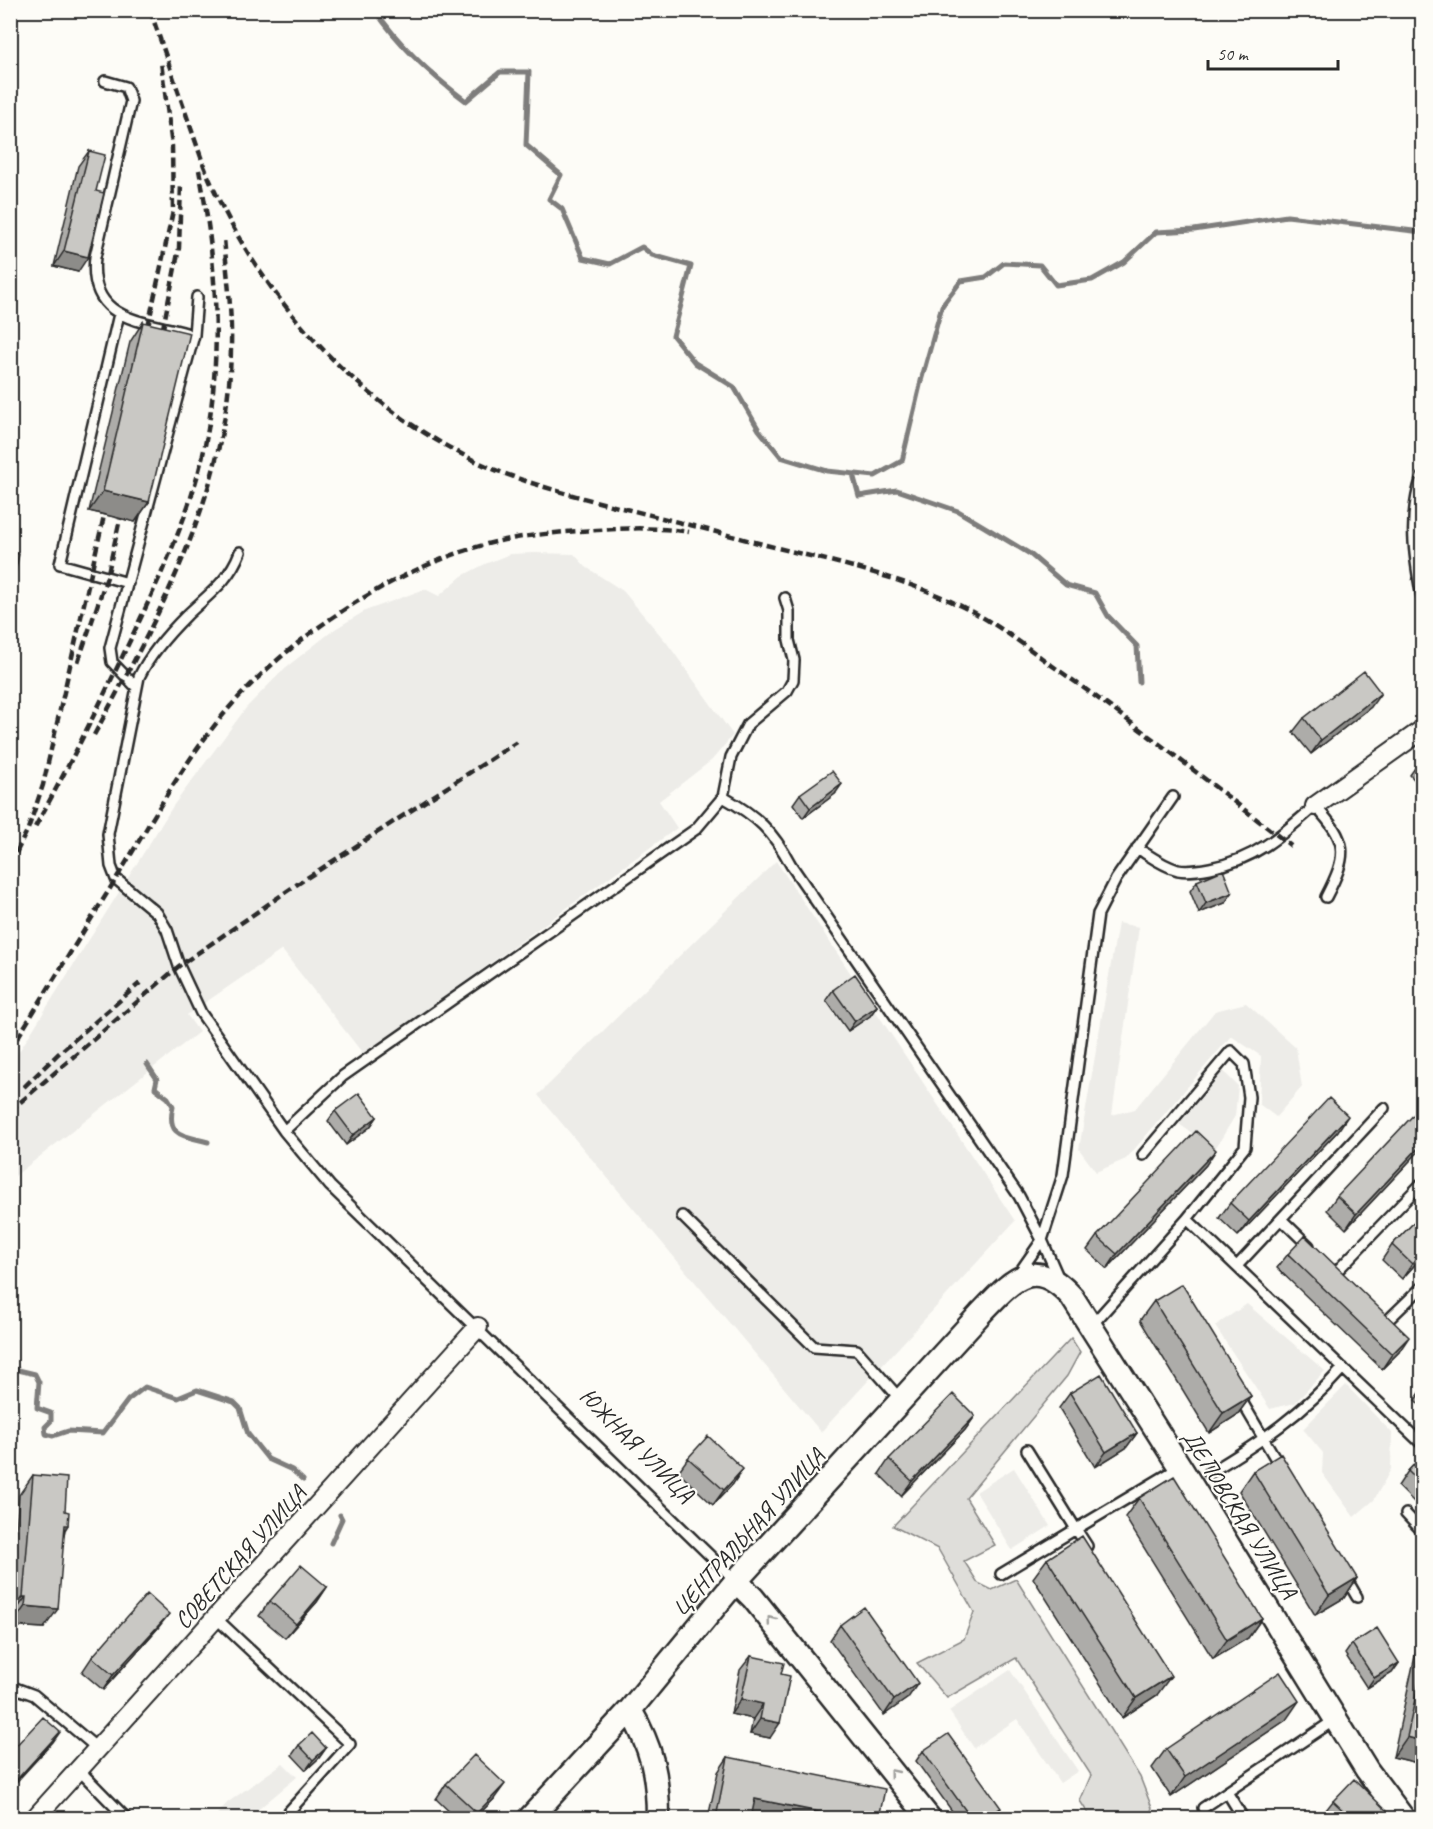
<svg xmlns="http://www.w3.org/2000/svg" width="1433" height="1829" font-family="Caveat,sans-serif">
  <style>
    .built { fill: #edece8 }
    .green { fill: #dfdeda; stroke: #858482; stroke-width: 1.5 }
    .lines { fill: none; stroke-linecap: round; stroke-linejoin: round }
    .stream { stroke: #7e7d7b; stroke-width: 5 }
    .service-casing { stroke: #2b2b2b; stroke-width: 14 }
    .minor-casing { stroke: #2b2b2b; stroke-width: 22 }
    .tertiary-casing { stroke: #2b2b2b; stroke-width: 27 }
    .service { stroke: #fdfcf7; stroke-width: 9 }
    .minor { stroke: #fdfcf7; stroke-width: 18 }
    .tertiary { stroke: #fdfcf7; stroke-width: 22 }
    .rail { stroke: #2b2b2b; stroke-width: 4.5; stroke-dasharray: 9 4.5; stroke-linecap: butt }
    .wall { fill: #adaca9; stroke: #2b2b2b; stroke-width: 1.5 }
    .shaded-wall { fill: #8d8c89; stroke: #2b2b2b; stroke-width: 1.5 }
    .building { fill: #c9c8c4; stroke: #2b2b2b; stroke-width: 1.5 }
    .oneway { stroke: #9e9e9b }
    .labels { text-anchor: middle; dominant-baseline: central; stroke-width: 4.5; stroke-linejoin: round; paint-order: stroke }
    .street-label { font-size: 24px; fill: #2b2b2b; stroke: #fdfcf7 }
  </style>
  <rect width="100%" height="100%" fill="#fdfcf7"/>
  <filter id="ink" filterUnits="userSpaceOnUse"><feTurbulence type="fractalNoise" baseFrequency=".0167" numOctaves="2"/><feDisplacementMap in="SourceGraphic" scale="12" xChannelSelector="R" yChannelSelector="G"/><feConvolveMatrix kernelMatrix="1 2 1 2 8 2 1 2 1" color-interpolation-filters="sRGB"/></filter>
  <g filter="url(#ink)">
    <path class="built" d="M534 553 574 554 586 567 623 591 667 643 733 735 712 760 659 801 677 828 364 1055 282 950 187 1015 199 1032 11 1179 10 1066 173 806 246 708 285 668 335 629 365 611 425 589 439 596 462 576 485 564 510 554Z
      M776 861 1015 1221 821 1432 538 1095Z
      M1118 923 1139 927 1112 1115 1135 1109 1215 1011 1246 1003 1296 1048 1302 1087 1276 1117 1259 1104 1261 1056 1231 1036 1126 1159 1096 1172 1079 1149Z
      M1223 1071 1238 1086 1235 1116 1215 1149 1179 1124Z
      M1247 1304 1325 1371 1295 1403 1270 1409 1215 1326Z
      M1346 1385 1392 1433 1391 1469 1374 1500 1354 1517 1322 1473 1323 1453 1303 1429Z
      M1014 1468 1050 1526 1012 1550 976 1492Z
      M1010 1670 1078 1771 1060 1783 1017 1719 974 1748 949 1711Z
      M283 1763 297 1777 248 1818H214L227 1803Z"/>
    <path class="green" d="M1071 1338 1080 1352 1067 1376 966 1498 995 1545 964 1561 978 1583 992 1590 1016 1579 1140 1777 1152 1808 1148 1818H1091L1080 1801 1091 1775 1016 1658 947 1698 917 1663 964 1639 974 1612 938 1549 893 1526Z"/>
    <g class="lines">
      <path class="stream" d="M375 10C400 47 431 75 466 101L500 72H529L526 145 561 175 549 199 562 209 583 258 610 264 642 247 652 255 691 266 673 336 695 363 734 387 759 430 781 457 827 471 875 476 902 461 921 381 942 306 961 281 986 277 1004 263 1040 265 1056 285 1092 280 1124 262 1156 232 1194 230 1287 216 1422 232
        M853 474 859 496 897 490 958 511 1030 554 1066 585 1095 593 1108 616 1137 646 1139 682
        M10 967 15 970
        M147 1064 157 1079 155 1088 168 1098 173 1106C166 1137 183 1135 208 1142
        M10 1368 35 1374 39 1382 37 1408 51 1413V1421L45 1427 46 1434 53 1436 68 1431 103 1433 128 1400 145 1387 178 1398 197 1390 234 1402 240 1408 248 1434 268 1459 292 1470 303 1480
        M331 1543 342 1519 340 1515"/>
      <defs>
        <path id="service" d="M105 81 126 87 131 101 95 257C88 320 139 320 186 333
          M119 314 60 564 128 583
          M1422 477C1408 518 1414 556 1422 597
          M240 552C229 581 209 594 187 615 169 633 150 654 139 677L108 834 111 866 116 879 157 913 167 930 179 966 201 1013 284 1131 330 1186 736 1581
          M136 687 112 662 110 648 194 335 197 297
          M723 797C757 816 773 831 791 865L1019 1196 1042 1240 1059 1279
          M1137 848C1150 856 1163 866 1178 870 1188 872 1199 870 1210 868 1254 860 1282 835 1315 806 1349 842 1348 854 1326 897
          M284 1131 343 1076 696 829 723 797 731 757 748 724 787 691 793 680 794 660 789 640V611L785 598
          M1143 1155 1231 1051 1244 1064 1249 1097 1245 1147 1187 1219
          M682 1216 814 1347 857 1350 901 1400
          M1281 1219 1309 1246
          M1237 1266 1384 1108
          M1336 1272 1422 1183
          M1019 1273 1042 1240 1063 1175 1098 914 1116 879 1173 797
          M1387 1321 1422 1287
          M1092 1325 1187 1219 1422 1444
          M1238 1395 1281 1468
          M1209 1473C1261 1442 1303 1413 1343 1368
          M1406 1514 1422 1531
          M1087 1546 1076 1529 1180 1467
          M1001 1574 1076 1529 1027 1450
          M1346 1578 1357 1597
          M217 1619 350 1744 283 1818
          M10 1686 34 1695 98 1749
          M79 1770 126 1818
          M1227 1792 1243 1818
          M1203 1808 1336 1719"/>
        <path id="minor" d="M1315 806 1422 730
          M35 1818 478 1327"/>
        <path id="tertiary" d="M736 1581 753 1598 929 1818
          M630 1710C652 1748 658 1775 658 1818
          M530 1818 630 1710 736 1581 980 1314C1011 1282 1033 1253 1072 1297L1180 1467 1367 1770 1403 1818"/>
      </defs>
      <use href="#service" class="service-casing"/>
      <use href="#minor" class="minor-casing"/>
      <use href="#tertiary" class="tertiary-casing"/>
      <use href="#service" class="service"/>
      <use href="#minor" class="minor"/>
      <use href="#tertiary" class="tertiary"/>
      <path class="rail" d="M150 10 204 166C257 299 369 420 503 473 540 487 579 497 618 507 667 519 717 532 766 545 833 562 901 576 963 607 997 623 1027 648 1057 669 1137 725 1214 786 1291 846
        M145 340 173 211 172 146 161 62
        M160 343 179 248 181 183
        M78 662 107 577 124 501
        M94 735C160 614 229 489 231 347 232 311 227 274 224 238
        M35 827C67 770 96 712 124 653 159 580 197 503 209 423 222 339 215 253 199 170
        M10 865 28 829 43 785 108 498
        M10 1050C49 987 88 924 127 861 160 806 192 749 235 701 301 630 393 570 487 544 523 535 560 532 597 530 627 528 658 527 689 532
        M24 1087 58 1054 140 983
        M10 1111 179 966 296 885 517 742"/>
    </g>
    <path class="wall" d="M89 151 96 191 78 272 54 266 78 166Z
      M143 322 149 502 135 522 89 511 130 342Z
      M1371 707 1311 754 1293 732 1304 718Z
      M1422 758V788L1410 775Z
      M800 794H835L803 818 793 804Z
      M1197 881 1225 903 1199 913 1190 891Z
      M833 990 877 1006 870 1016 848 1031 826 1000Z
      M335 1111 377 1117 370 1127 346 1145 328 1121Z
      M1338 1131 1238 1236 1219 1218 1230 1203Z
      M1422 1148 1346 1229 1327 1210 1337 1196Z
      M1206 1165 1107 1269 1087 1250 1097 1236Z
      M1422 1214V1257L1402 1279 1382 1260 1392 1245Z
      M1288 1254 1399 1352 1382 1369 1277 1268Z
      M1154 1301 1251 1396 1237 1415 1209 1433 1140 1320Z
      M1422 1390V1408L1415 1400Z
      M1070 1393 1137 1433 1126 1448 1095 1467 1059 1408Z
      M975 1416 965 1430 901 1496 879 1474 889 1459Z
      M1422 1456V1510L1398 1486 1408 1471Z
      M688 1458 733 1484 713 1505 678 1472Z
      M1253 1471 1357 1578 1344 1598 1315 1615 1239 1491Z
      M33 1475 65 1511 68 1525 65 1530 44 1628 11 1626 12 1616H10V1603L19 1495Z
      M1139 1498 1262 1618 1248 1638 1213 1659 1125 1517Z
      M1047 1559 1157 1695 1122 1718 1033 1578Z
      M327 1587 317 1602 285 1638 259 1616 270 1601Z
      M1422 1624V1764L1393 1757Z
      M840 1625 908 1698 884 1715 830 1640Z
      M158 1628 103 1690 82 1672 92 1657Z
      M1352 1644 1399 1663 1392 1673 1367 1688 1345 1654Z
      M751 1656 781 1674 770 1738 750 1734 753 1719 731 1714 740 1670Z
      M1286 1720 1171 1797 1152 1768 1166 1749Z
      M299 1745 326 1748 319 1758 306 1770 292 1755Z
      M923 1751 994 1818H957L916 1761Z
      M728 1757 766 1818 751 1816V1818H708L718 1772Z
      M446 1784 494 1799 475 1818H456L436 1799Z
      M1333 1801 1394 1818H1326L1322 1815Z"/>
    <path class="shaded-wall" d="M64 251 88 257 78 272 54 266Z
      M103 491 149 502 135 522 89 511Z
      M1381 693 1371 707 1311 754 1321 740Z
      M842 784 835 794 803 818 810 808Z
      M1232 893 1225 903 1199 913 1206 903Z
      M877 1006 870 1016 848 1031 855 1021Z
      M1348 1116 1338 1131 1238 1236 1249 1221Z
      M377 1117 370 1127 346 1145 353 1135Z
      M1422 1144V1148L1346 1229 1356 1214Z
      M1216 1150 1206 1165 1107 1269 1117 1254Z
      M1422 1253V1257L1402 1279 1412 1264Z
      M1409 1337 1399 1352 1382 1369 1392 1354Z
      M1251 1396 1237 1415 1209 1433 1223 1413Z
      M975 1416 965 1430 901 1496 912 1481Z
      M1137 1433 1126 1448 1095 1467 1106 1452Z
      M743 1469 733 1484 713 1505 724 1490Z
      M1357 1578 1344 1598 1315 1615 1329 1595Z
      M327 1587 317 1602 285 1638 296 1624Z
      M23 1597H26L12 1616H10V1615Z
      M25 1606 58 1609 44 1628 11 1626Z
      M169 1614 158 1628 103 1690 113 1675Z
      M1262 1618 1248 1638 1213 1659 1227 1640Z
      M1399 1663 1392 1673 1367 1688 1374 1678Z
      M1171 1676 1157 1695 1122 1718 1136 1698Z
      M918 1683 908 1698 884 1715 894 1700Z
      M741 1699 763 1704 753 1719 731 1714Z
      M1299 1701 1286 1720 1171 1797 1185 1777Z
      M760 1719 780 1723 770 1738 750 1734Z
      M60 1732 53 1742 10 1789V1787Z
      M1407 1737 1422 1741V1764L1393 1757Z
      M326 1748 319 1758 306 1770 313 1760Z
      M505 1784 494 1799 475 1818H473L477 1813Z
      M755 1799 849 1818H766L744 1814Z
      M1001 1808 994 1818H985Z"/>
    <path class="building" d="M89 151 105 155 96 191 104 193 88 257 64 251Z
      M143 322 190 333 149 502 103 491Z
      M10 489 17 490 12 515H10Z
      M10 552 19 554 13 584H10Z
      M1364 671 1381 693 1321 740 1304 718Z
      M832 771 842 784 810 808 800 794Z
      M1223 870 1232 893 1206 903 1197 881Z
      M855 974 877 1006 855 1021 833 990Z
      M359 1093 377 1117 353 1135 335 1111Z
      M1329 1098 1348 1116 1249 1221 1230 1203Z
      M1422 1106V1144L1356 1214 1337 1196Z
      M1196 1131 1216 1150 1117 1254 1097 1236Z
      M1422 1214V1253L1412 1264 1392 1245Z
      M1305 1236 1409 1337 1392 1354 1288 1254Z
      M1182 1284 1251 1396 1223 1413 1154 1301Z
      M1101 1374 1137 1433 1106 1452 1070 1393Z
      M953 1394 975 1416 912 1481 889 1459Z
      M708 1436 743 1469 724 1490 688 1458Z
      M1281 1454 1357 1578 1329 1595 1253 1471Z
      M1422 1456V1485L1408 1471Z
      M33 1475 67 1478 65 1511 69 1512 68 1525H65L58 1609 25 1606 26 1597H23Z
      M1174 1476 1262 1618 1227 1640 1139 1498Z
      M1082 1536 1171 1676 1136 1698 1047 1559Z
      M301 1565 327 1587 296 1624 270 1601Z
      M147 1594 169 1614 113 1675 92 1657Z
      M864 1607 918 1683 894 1700 840 1625Z
      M1377 1628 1399 1663 1374 1678 1352 1644Z
      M751 1656 784 1663 781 1674 790 1676 780 1723 760 1719 763 1704 741 1699Z
      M1422 1667V1741L1407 1737Z
      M1280 1672 1299 1701 1185 1777 1166 1749Z
      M43 1717 60 1732 10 1787V1752Z
      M312 1733 326 1748 313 1760 299 1745Z
      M948 1734 1001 1808 985 1818H971L923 1751Z
      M474 1755 505 1784 477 1813 446 1784Z
      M728 1757 885 1789 879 1818H849L755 1799 751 1818H716Z
      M1354 1779 1394 1818H1351L1333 1801Z"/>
    <defs><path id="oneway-chevron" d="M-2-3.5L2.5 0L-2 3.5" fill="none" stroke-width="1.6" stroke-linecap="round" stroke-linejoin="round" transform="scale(1.5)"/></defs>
    <g class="oneway">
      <use href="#oneway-chevron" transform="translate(771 1620) rotate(-129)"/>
      <use href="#oneway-chevron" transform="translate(893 1773) rotate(-129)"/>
    </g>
  </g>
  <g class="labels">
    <g class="street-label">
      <text transform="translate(637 1445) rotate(45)">ЮЖНАЯ УЛИЦА</text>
      <text transform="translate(1240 1514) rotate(58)">ДЕПОВСКАЯ УЛИЦА</text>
      <text transform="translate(748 1532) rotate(-48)">ЦЕНТРАЛЬНАЯ УЛИЦА</text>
      <text transform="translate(240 1557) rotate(-48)">СОВЕТСКАЯ УЛИЦА</text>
    </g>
  </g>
  <rect width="1433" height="1829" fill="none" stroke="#fdfcf7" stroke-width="36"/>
  <rect x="18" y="18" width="1397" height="1793" fill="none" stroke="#2b2b2b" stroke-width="2" filter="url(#ink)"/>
  <path d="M1208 60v9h130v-9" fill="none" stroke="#2b2b2b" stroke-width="3"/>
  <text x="1217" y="60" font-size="18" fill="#2b2b2b" stroke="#fdfcf7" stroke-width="4.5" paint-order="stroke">50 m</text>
</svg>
